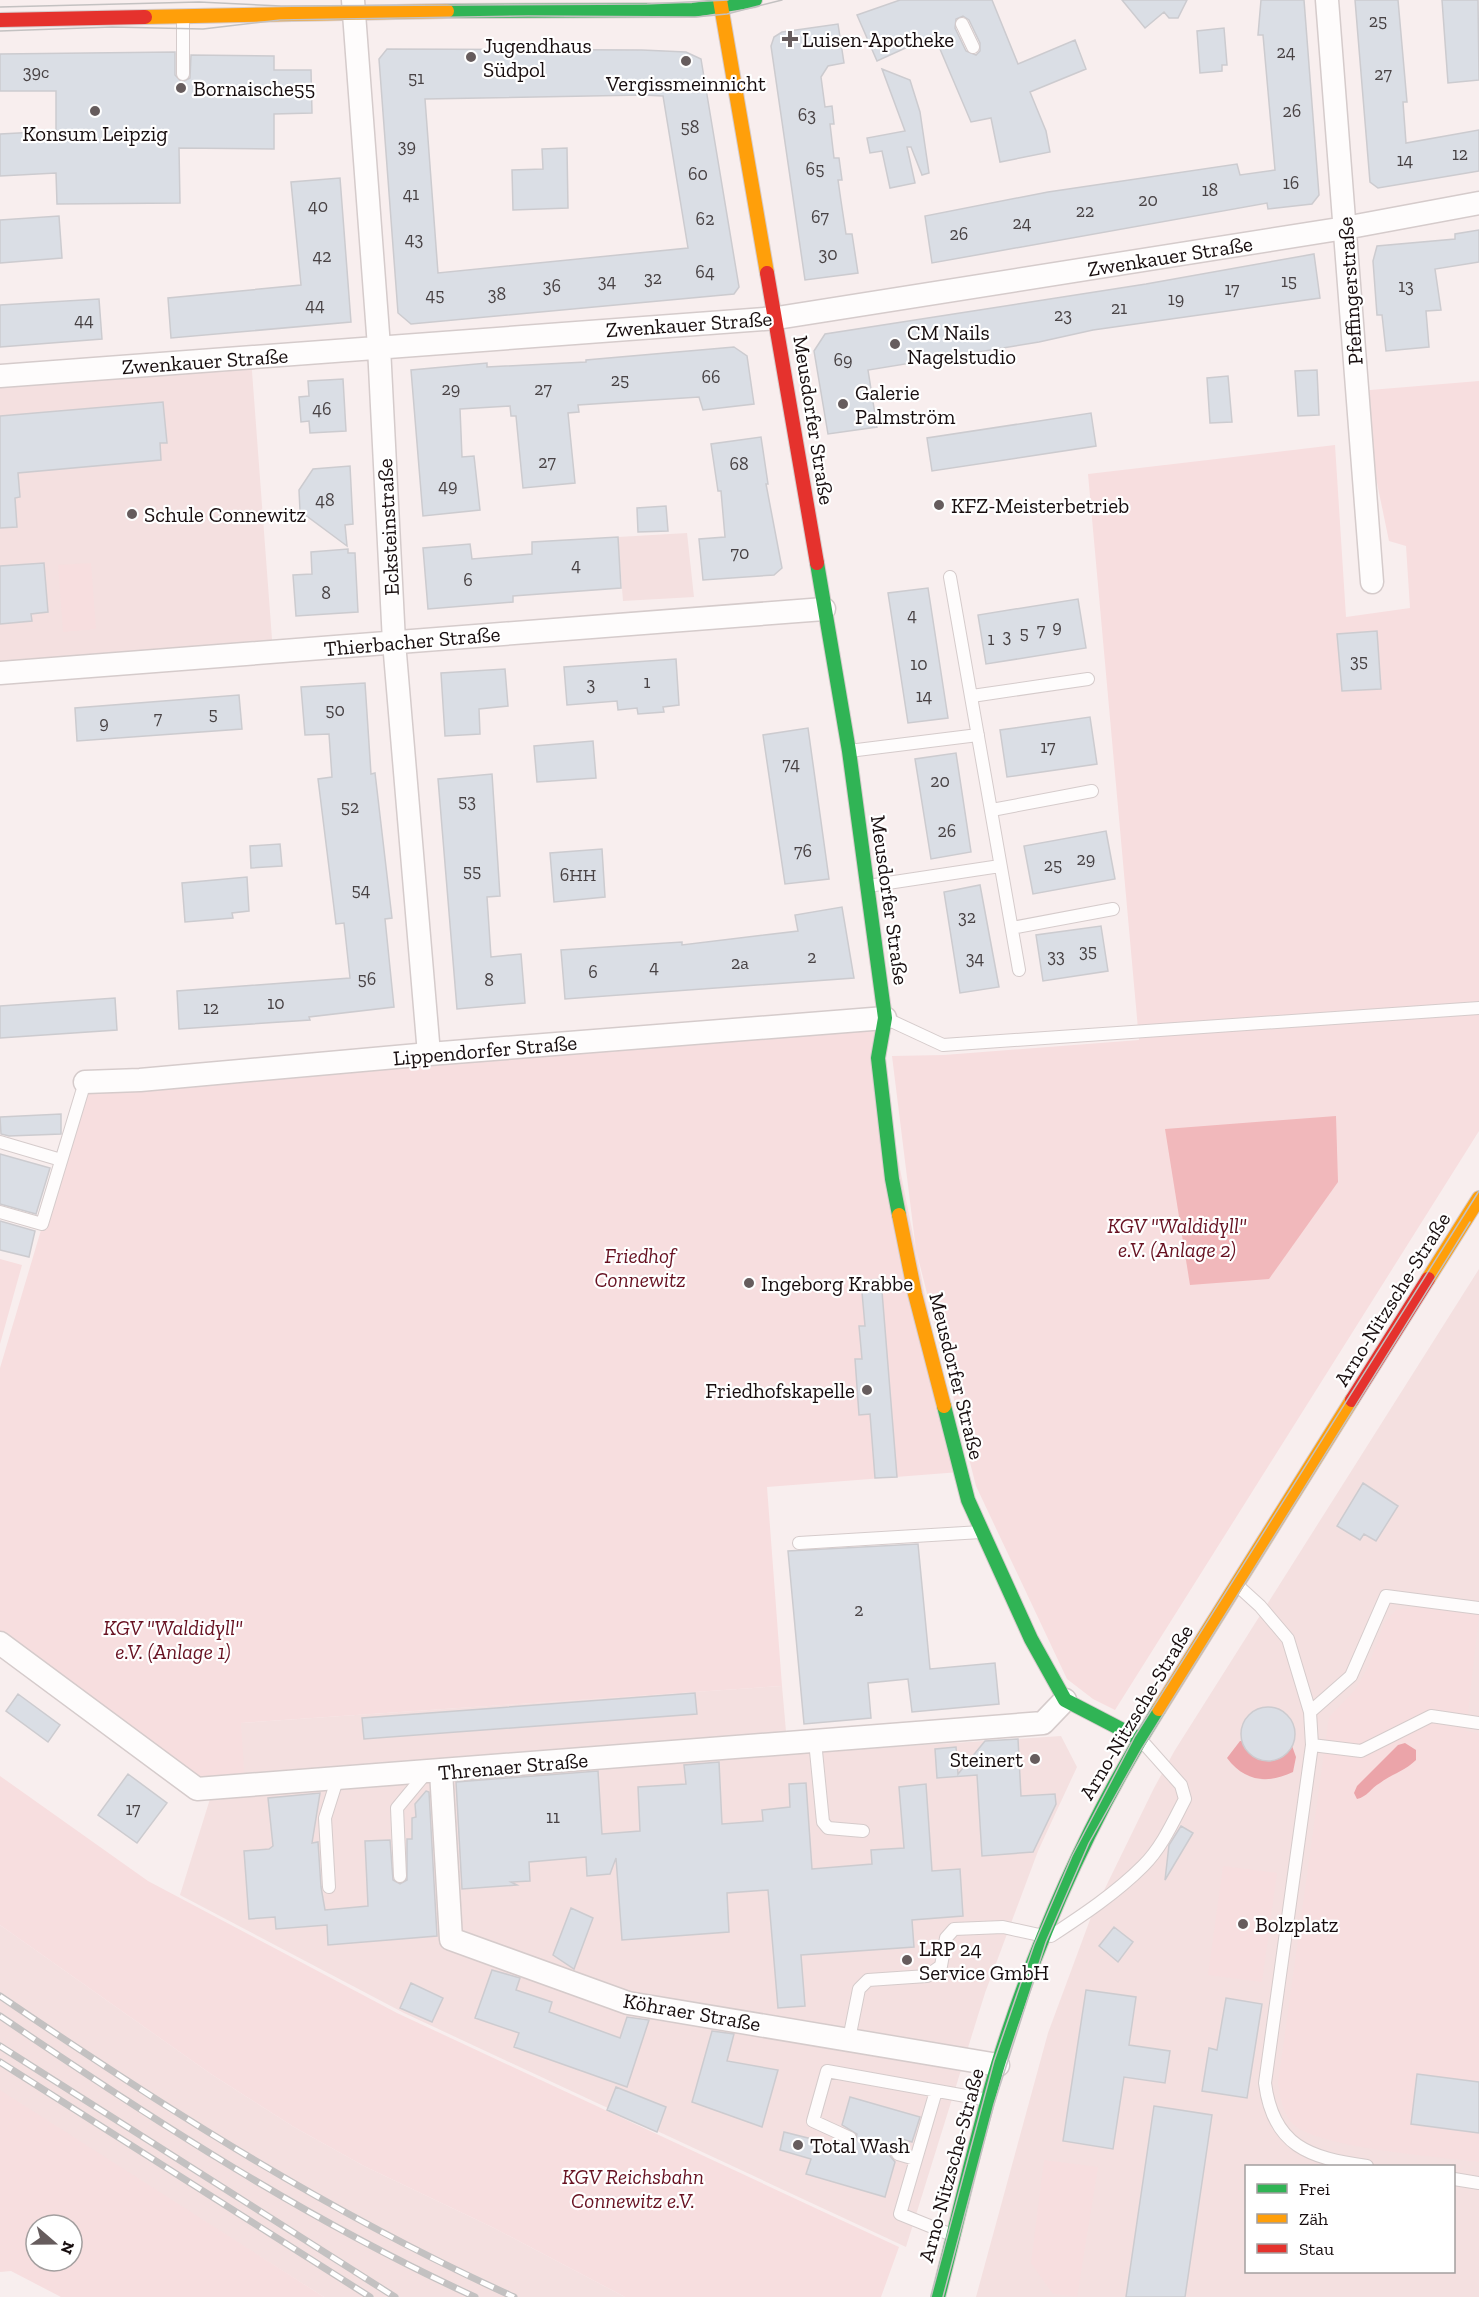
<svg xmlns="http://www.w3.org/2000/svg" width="1479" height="2297" font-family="'Zilla Slab',serif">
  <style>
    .built { fill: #f4e0e0; fill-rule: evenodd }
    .green { fill: #f7dedf; fill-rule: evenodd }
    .forest { fill: #f1b8bb }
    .water { fill: #eba4a9 }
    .building { fill: #dadee5; stroke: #cccbcf; stroke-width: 1.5; fill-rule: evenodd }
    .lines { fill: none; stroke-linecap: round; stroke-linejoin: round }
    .lane-casing { stroke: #d5cbcb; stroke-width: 14 }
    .street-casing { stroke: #d5cbcb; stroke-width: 25 }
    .fast-casing { stroke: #d5cbcb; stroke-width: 16 }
    .slow-casing { stroke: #d5cbcb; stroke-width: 16 }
    .jam-casing { stroke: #d5cbcb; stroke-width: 16 }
    .lane { stroke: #fefcfc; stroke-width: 12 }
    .street { stroke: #fefcfc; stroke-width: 22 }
    .fast { stroke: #30b455; stroke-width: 14 }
    .slow { stroke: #ff9f0a; stroke-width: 14 }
    .jam { stroke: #e5322d; stroke-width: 14 }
    .tram { stroke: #c3c1c1; stroke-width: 1.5 }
    .rail-casing { stroke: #c3c1c1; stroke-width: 7 }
    .rail { stroke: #fff; stroke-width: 4.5; stroke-dasharray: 14; stroke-linecap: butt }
    .poi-dot { fill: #665c5d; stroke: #fff; stroke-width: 2 }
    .labels { text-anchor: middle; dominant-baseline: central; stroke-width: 4.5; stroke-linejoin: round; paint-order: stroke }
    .number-label { font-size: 18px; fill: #484244 }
    .poi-label { font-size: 21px; fill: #180e0f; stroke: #fff; text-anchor: start }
    .street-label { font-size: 21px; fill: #180e0f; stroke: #fff }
    .park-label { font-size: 21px; font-style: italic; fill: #671121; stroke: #fff }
  </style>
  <rect width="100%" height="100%" fill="#f8eeee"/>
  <path class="built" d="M251 358 273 652 0 673V376Z
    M687 533 694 597 623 601 618 537Z
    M1479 1269V2297H976L1048 2033 1091 1917 1154 1788 1175 1750ZM1246 2166H1454V2272H1246Z
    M782 1686 788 1754 1061 1736 1077 1767 1038 1851 985 1993 906 2247 404 2013 180 1895 210 1799 245 1797 240 1723Z
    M0 1925 211 2074 294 2127 364 2166 494 2228 625 2297H324L0 2092Z"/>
  <path class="green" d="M1479 381V1131L1115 1710 1093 1699 1067 1679 976 1486 916 1250 892 1056 944 1055 1139 1040 1088 474 1335 445 1346 617 1410 608 1406 546 1389 541 1358 391Z
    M91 563 96 629 63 632 58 565Z
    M885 1018 878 1058 960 1472 767 1487 782 1686 241 1723 245 1786 197 1789 0 1643V1368L85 1082Z
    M0 1259 22 1265 0 1344Z
    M1419 1606 1479 1615 1466 1731 1479 1733V2162C1442 2157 1312 2148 1291 2122 1282 2111 1280 2096 1278 2083L1329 1717 1355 1690 1368 1667 1384 1623 1396 1610Z
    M0 1776 148 1881 397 2013 899 2247 881 2297H625L494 2228 364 2166 294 2127 211 2074 0 1925Z
    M1223 1866 1277 1873 1262 1982 1208 1975Z
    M0 2090 324 2297H61L11 2271 0 2272ZM36 2225H72V2261H36Z
    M1044 2160 1098 2167 1077 2297 1053 2294 1031 2263Z"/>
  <path class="forest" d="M1336 1116 1338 1182 1269 1279 1190 1285 1165 1129Z"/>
  <path class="water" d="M1240 1741 1291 1743 1296 1757 1293 1772C1268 1784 1245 1782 1227 1758Z
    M1405 1743 1416 1750V1760C1405 1771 1392 1774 1380 1783 1371 1788 1367 1797 1357 1799L1354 1793 1357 1786 1398 1745Z"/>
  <path class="building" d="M900 0H992L1018 64 1075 40 1086 69 1030 92 1046 131 1050 152 1000 162 991 118 971 122 934 35 877 61 857 15ZM963 16 969 20 980 43V51L976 55 966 51 955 28 956 19Z
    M1122 0H1187L1178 18H1169L1164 12 1145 28Z
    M1261 0H1304L1319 195 1312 204 1268 209 1267 203 932 263 925 216 1048 192 1237 164 1240 175 1275 170 1263 35H1258Z
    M1355 0H1398L1407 102H1403L1406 143 1479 130V171L1378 188 1370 182Z
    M1442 0H1478L1479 80 1448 83Z
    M838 24 844 63 828 66 821 77 825 107 832 106 834 124H830L834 158H839L842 180H838L841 201 846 234H852L858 273 805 280 771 46 774 37 782 32Z
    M1224 28 1227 65H1222V71L1200 73 1197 31Z
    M387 49 642 50 686 52 701 59 739 287 734 294 411 324 398 313 379 59ZM643 95 663 96 688 248 438 273 425 99Z
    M175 52V75L182 82 190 78 191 55 274 56V70H311L312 113 274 114V149L179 148 180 203 57 204 56 173 0 176V134L56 131V91H0V54Z
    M882 69 910 80 920 112 929 173 922 175 911 147H907L915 183 890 188 882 151 870 153 867 138 905 131Z
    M567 148 568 208 513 210 512 170 543 169 542 149Z
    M340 178 351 322 171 338 168 298 301 285 291 182Z
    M59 216 62 258 0 263V220Z
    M1479 230V262L1435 269 1441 310 1426 311 1429 347 1386 351 1382 315H1377L1373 261 1377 246 1455 239V234Z
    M1314 254 1320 298 1093 330 1039 342 868 370 877 427 828 434 814 351 825 334 1146 284Z
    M99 299 102 339 0 347V305Z
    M734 347 747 356 754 404 703 410 699 397 578 405 579 412 568 413 575 483 523 488 516 416H511L510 406 460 409 462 457 474 456 480 510 423 516 411 370 487 363V367L586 362V360Z
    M1317 370 1319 415 1298 416 1295 371Z
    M1228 376 1232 422 1210 423 1207 378Z
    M343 379 346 431 310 433 309 421 301 422 299 397 309 396 308 381Z
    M163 402 167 443H160L161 460 18 473 20 497 15 498 17 527 0 528V416Z
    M1091 413 1096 446 932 471 927 438Z
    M761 437 768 484H766L782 568 774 575 703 580 699 539 725 537 721 491H718L711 444Z
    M350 466 353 524 345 525 347 546 300 511 299 490 313 469Z
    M666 506 668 531 638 532 637 508Z
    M618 537 621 588 513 596V602L428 609 423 548 470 544 472 559 532 554V542Z
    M348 549V553H355L358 612 296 616 293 575 312 574 311 552Z
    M44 563 48 612 31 614 32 621 0 624V566Z
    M928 588 948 718 908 723 888 593Z
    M1078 599 1086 648 986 664 978 615Z
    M1377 631 1381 689 1342 691 1337 634Z
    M676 659 679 705 663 707 664 712 638 714 637 708 618 710 617 701 567 705 564 667Z
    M505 669 508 706 479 709 480 734 445 736 441 673Z
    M365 683 371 774 375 773 392 918 385 919 394 1007 309 1017 310 1020 179 1029 177 991 350 978 344 923 336 924 318 779 332 777 329 734 305 735 301 687Z
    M239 695 242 729 77 741 75 708Z
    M1090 717 1097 764 1007 777 1000 730Z
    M808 728 829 879 785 884 763 735Z
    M593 741 596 778 537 782 534 746Z
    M956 753 971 852 931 859 915 759Z
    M492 774 500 896 487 897 491 957 521 954 525 1003 457 1009 438 779Z
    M1106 831 1115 879 1033 894 1024 846Z
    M280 844 282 866 251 868 250 846Z
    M602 849 605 897 554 902 550 853Z
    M247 877 249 911 232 913 233 918 185 922 182 883Z
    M980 885 999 987 960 993 944 892Z
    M842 907 854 978 565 999 561 950 682 942V945L798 931 795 915Z
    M1101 926 1108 971 1043 981 1036 935Z
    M115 998 117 1030 0 1038V1006Z
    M61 1114V1134L9 1136 1 1134 0 1117Z
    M0 1154 50 1168 36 1214 0 1204Z
    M0 1221 35 1231 29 1257 0 1250Z
    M881 1279 897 1477 875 1478 870 1414 859 1415 855 1359H862L859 1326H865L861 1281Z
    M1363 1483 1398 1506 1376 1541 1364 1534 1360 1540 1337 1526Z
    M918 1544 930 1669 995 1663 999 1704 912 1712 908 1679 868 1683 871 1718 804 1724 788 1551Z
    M695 1693 697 1714 364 1739 362 1718Z
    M18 1694 60 1725 48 1742 6 1711Z
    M1241 1734a27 27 0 1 1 54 0a27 27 0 1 1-54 0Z
    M1018 1739 1021 1796 1055 1794 1056 1804 1033 1852 982 1856 977 1775 937 1778 935 1749 956 1747 958 1774 985 1741Z
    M719 1762 722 1824 763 1821 762 1810 790 1807 789 1784 806 1783 812 1869 872 1864 871 1850 904 1848 899 1787 926 1784 932 1871 960 1869 963 1916 912 1920 914 1947 801 1955 805 2006 778 2008 768 1890 727 1893 729 1932 622 1940 616 1858 610 1874 587 1876 586 1857 529 1862 530 1881 511 1882 517 1885 462 1889 456 1782 598 1771 602 1834 640 1831 638 1787 686 1784 684 1765Z
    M128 1774 167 1803 137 1843 98 1815Z
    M426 1791 429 1792 437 1936 328 1945 327 1925 276 1929 275 1917 249 1919 244 1851 269 1849 273 1846 268 1798 320 1793 312 1843 318 1842 321 1887 325 1910 368 1906 365 1841 390 1840 393 1880 400 1884 407 1880V1839H412V1818L416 1817 415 1804Z
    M1181 1826 1193 1833 1165 1880 1169 1845Z
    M571 1908 593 1918 574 1969 553 1955Z
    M1114 1927 1133 1942 1118 1962 1099 1946Z
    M492 1970 520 1978 516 1990 552 2002 549 2012 620 2038 627 2017 649 2020 627 2087 514 2047 519 2033 475 2018Z
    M411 1983 443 1998 432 2022 400 2008Z
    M1086 1990 1136 1997 1129 2045 1170 2051 1165 2083 1124 2077 1113 2149 1063 2141Z
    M1226 1998 1262 2004 1247 2098 1202 2091 1209 2048 1217 2050Z
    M712 2031 734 2034 727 2061 778 2070 762 2127 692 2102Z
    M1417 2074 1479 2082V2133L1411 2124Z
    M616 2087 666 2107 657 2132 607 2110Z
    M850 2097 920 2117 912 2142 902 2139 900 2146 890 2151V2156L895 2162 885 2197 806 2174 811 2159 780 2150 784 2132 836 2145 837 2141 847 2146 855 2144 857 2134 842 2125Z
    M1154 2106 1212 2115 1185 2297H1126Z"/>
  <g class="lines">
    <defs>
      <path id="lane" d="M962 24 973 47
        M183 74V16
        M950 577 1019 970
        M972 696 1088 679
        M849 751 978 735
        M992 810 1092 791
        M868 886 1000 866
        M1012 928 1113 909
        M887 1019 943 1045 1479 1008
        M0 1142 61 1160
        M0 1212 42 1224 85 1082
        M799 1543 981 1532
        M1238 1586 1260 1606 1288 1639 1310 1712 1312 1745 1265 2083C1273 2146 1309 2158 1367 2166
        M1310 1712 1351 1676 1386 1596 1479 1608
        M815 1741 823 1822 828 1828 863 1831
        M1312 1745 1361 1751 1431 1716 1479 1723
        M400 1876 397 1808 426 1773
        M329 1887 325 1818 337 1780
        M1051 1936C1083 1915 1116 1893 1143 1866 1162 1847 1173 1822 1185 1799L1181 1785 1141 1740
        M849 2039 859 1989 868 1980 927 1976 941 1966 946 1938 954 1929 1003 1927 1044 1936
        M936 2091 900 2214 952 2235
        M850 2138 813 2121 827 2071 988 2100
        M898 2154 915 2159
        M1454 2179 1479 2183"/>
      <path id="street" d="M353 0 379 347 394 642 429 1054
        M1327 0 1372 582
        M0 376 777 318 1345 228 1479 203
        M0 673 824 609
        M85 1082 140 1080 429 1054 885 1018
        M0 1643 197 1789 1043 1723 1065 1700
        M441 1771 451 1939 628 2003 998 2065"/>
      <path id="fast" d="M447 11 693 10 755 0
        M817 563 849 751 885 1018 878 1058 892 1179 899 1215
        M944 1406 968 1500 1031 1639 1065 1700 1140 1739
        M938 2297C958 2220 975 2140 998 2064 1037 1939 1089 1820 1159 1709"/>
      <path id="slow" d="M720 0 767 273
        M145 17 447 11
        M899 1215 915 1294 944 1406
        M1428 1279 1479 1198
        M1159 1709 1352 1400"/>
      <path id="jam" d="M0 20 145 17
        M767 273 817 563
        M1352 1400 1428 1279"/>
    </defs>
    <use href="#lane" class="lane-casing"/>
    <use href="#street" class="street-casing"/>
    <use href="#fast" class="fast-casing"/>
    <use href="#slow" class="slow-casing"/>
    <use href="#jam" class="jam-casing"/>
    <use href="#lane" class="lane"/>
    <use href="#street" class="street"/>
    <use href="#fast" class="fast"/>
    <use href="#slow" class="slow"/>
    <use href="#jam" class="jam"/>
    <path class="tram" d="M0 7 199 2 281 6 647 4 728 0
      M0 31 112 27 203 29 280 20 528 16 696 17 727 14 782 0
      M931 2297 994 2061 1034 1945 1072 1856 1135 1736 1479 1191
      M943 2297 994 2104 1046 1942 1089 1843 1141 1750 1470 1222"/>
    <defs>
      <path id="rail" d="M0 1996C166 2109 331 2214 514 2297
        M0 2016C153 2120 307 2220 475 2297
        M0 2046 395 2297
        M0 2062 370 2297"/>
    </defs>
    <use href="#rail" class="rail-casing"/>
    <use href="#rail" class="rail"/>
  </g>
  <g class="poi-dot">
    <path d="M787 30h6v6h6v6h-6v6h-6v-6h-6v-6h6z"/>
    <circle cx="471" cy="57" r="6"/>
    <circle cx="686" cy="61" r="6"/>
    <circle cx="181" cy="88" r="6"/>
    <circle cx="95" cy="111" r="6"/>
    <circle cx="895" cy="344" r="6"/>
    <circle cx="843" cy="404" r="6"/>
    <circle cx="939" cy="505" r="6"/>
    <circle cx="132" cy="514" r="6"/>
    <circle cx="749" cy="1283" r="6"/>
    <circle cx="867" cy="1390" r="6"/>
    <circle cx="1035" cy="1759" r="6"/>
    <circle cx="1243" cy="1924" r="6"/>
    <circle cx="907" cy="1960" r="6"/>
    <circle cx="798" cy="2145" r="6"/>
  </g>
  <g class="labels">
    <g class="number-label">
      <text x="1378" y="21">25</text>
      <text x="1286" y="52">24</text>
      <text x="36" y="72">39c</text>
      <text x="1383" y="74">27</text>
      <text x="416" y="78">51</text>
      <text x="1292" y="111">26</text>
      <text x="807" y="115">63</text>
      <text x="690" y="127">58</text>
      <text x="407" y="146">39</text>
      <text x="1460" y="154">12</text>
      <text x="1405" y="160">14</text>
      <text x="815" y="169">65</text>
      <text x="698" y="174">60</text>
      <text x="1291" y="183">16</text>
      <text x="1210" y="190">18</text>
      <text x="411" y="194">41</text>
      <text x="1148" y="200">20</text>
      <text x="318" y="206">40</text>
      <text x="1085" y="211">22</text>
      <text x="820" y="217">67</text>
      <text x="705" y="219">62</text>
      <text x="1022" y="223">24</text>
      <text x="959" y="234">26</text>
      <text x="414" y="239">43</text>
      <text x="828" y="254">30</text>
      <text x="322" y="256">42</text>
      <text x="705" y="272">64</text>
      <text x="653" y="278">32</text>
      <text x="607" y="281">34</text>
      <text x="1289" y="281">15</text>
      <text x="552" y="286">36</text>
      <text x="1406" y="286">13</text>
      <text x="1232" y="289">17</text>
      <text x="497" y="294">38</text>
      <text x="435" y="295">45</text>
      <text x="1176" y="299">19</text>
      <text x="315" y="305">44</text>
      <text x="1119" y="308">21</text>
      <text x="1063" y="315">23</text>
      <text x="84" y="320">44</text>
      <text x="843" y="360">69</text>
      <text x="711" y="377">66</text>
      <text x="620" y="380">25</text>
      <text x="451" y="389">29</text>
      <text x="543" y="389">27</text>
      <text x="322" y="409">46</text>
      <text x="547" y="462">27</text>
      <text x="739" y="464">68</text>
      <text x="448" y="486">49</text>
      <text x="325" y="500">48</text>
      <text x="740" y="553">70</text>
      <text x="576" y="565">4</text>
      <text x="468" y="580">6</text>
      <text x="326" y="593">8</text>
      <text x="912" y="615">4</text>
      <text x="1057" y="627">9</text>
      <text x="1041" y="630">7</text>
      <text x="1024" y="633">5</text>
      <text x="1007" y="636">3</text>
      <text x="991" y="639">1</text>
      <text x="1359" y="661">35</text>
      <text x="919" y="664">10</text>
      <text x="647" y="682">1</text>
      <text x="591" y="684">3</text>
      <text x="924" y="696">14</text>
      <text x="335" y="710">50</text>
      <text x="213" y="714">5</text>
      <text x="158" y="718">7</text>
      <text x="104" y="723">9</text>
      <text x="1048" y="747">17</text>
      <text x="791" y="764">74</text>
      <text x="940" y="781">20</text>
      <text x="467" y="801">53</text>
      <text x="350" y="807">52</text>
      <text x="947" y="831">26</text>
      <text x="803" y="851">76</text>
      <text x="1086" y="859">29</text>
      <text x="1053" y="865">25</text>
      <text x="472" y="871">55</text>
      <text x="578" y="875">6HH</text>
      <text x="361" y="890">54</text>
      <text x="967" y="917">32</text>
      <text x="1088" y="951">35</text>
      <text x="1056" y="956">33</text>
      <text x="812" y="957">2</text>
      <text x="975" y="958">34</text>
      <text x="740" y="963">2a</text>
      <text x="654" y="967">4</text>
      <text x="593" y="972">6</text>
      <text x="367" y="979">56</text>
      <text x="489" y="980">8</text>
      <text x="276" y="1003">10</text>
      <text x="211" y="1008">12</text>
      <text x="859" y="1610">2</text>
      <text x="133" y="1809">17</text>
      <text x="553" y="1817">11</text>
    </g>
    <g class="poi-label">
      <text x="802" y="39">Luisen-Apotheke</text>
      <text x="483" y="45">Jugendhaus<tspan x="483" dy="24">Südpol</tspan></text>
      <text x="686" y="83" text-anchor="middle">Vergissmeinnicht</text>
      <text x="193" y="88">Bornaische55</text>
      <text x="95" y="133" text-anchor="middle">Konsum Leipzig</text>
      <text x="907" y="332">CM Nails<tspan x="907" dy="24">Nagelstudio</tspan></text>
      <text x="855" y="392">Galerie<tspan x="855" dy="24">Palmström</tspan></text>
      <text x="951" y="505">KFZ-Meisterbetrieb</text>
      <text x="144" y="514">Schule Connewitz</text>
      <text x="761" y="1283">Ingeborg Krabbe</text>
      <text x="855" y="1390" text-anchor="end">Friedhofskapelle</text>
      <text x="1023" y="1759" text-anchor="end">Steinert</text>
      <text x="1255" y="1924">Bolzplatz</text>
      <text x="919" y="1948">LRP 24<tspan x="919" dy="24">Service GmbH</tspan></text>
      <text x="810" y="2145">Total Wash</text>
    </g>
    <g class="street-label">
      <text transform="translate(1170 256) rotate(-9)">Zwenkauer Straße</text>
      <text transform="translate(1350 291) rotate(-94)">Pfeffingerstraße</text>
      <text transform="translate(689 324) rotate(-4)">Zwenkauer Straße</text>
      <text transform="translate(205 361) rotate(-4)">Zwenkauer Straße</text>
      <text transform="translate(814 420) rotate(81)">Meusdorfer Straße</text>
      <text transform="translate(388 527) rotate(-93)">Ecksteinstraße</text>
      <text transform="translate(412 641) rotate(-5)">Thierbacher Straße</text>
      <text transform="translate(890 900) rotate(82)">Meusdorfer Straße</text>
      <text transform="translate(485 1050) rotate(-5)">Lippendorfer Straße</text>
      <text transform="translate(1392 1299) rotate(-58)">Arno-Nitzsche-Straße</text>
      <text transform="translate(957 1376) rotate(76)">Meusdorfer Straße</text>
      <text transform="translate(1136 1712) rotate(-59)">Arno-Nitzsche-Straße</text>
      <text transform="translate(513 1766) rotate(-5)">Threnaer Straße</text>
      <text transform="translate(692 2012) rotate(10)">Köhraer Straße</text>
      <text transform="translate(951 2165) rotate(-75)">Arno-Nitzsche-Straße</text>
    </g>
    <g class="park-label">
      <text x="1177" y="1225">KGV "Waldidyll"<tspan x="1177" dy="24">e.V. (Anlage 2)</tspan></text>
      <text x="640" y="1255">Friedhof<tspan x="640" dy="24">Connewitz</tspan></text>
      <text x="173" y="1627">KGV "Waldidyll"<tspan x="173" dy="24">e.V. (Anlage 1)</tspan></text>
      <text x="633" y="2176">KGV Reichsbahn<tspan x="633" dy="24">Connewitz e.V.</tspan></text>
    </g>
  </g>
  <rect x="1245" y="2165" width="210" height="108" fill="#ffffff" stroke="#a39f9f" stroke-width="1.5"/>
  <rect x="1257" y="2184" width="30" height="9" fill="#30b455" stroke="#a39f9f" stroke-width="1.5"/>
  <text x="1299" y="2195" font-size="18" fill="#180e0f">Frei</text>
  <rect x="1257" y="2214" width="30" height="9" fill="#ff9f0a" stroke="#a39f9f" stroke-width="1.5"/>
  <text x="1299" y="2225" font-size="18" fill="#180e0f">Zäh</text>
  <rect x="1257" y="2244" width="30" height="9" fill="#e5322d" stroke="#a39f9f" stroke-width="1.5"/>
  <text x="1299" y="2255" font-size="18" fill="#180e0f">Stau</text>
  <g transform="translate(54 2243) rotate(110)"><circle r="28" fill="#ffffff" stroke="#a39f9f" stroke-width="1.5"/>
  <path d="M0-4.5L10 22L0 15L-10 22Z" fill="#665c5d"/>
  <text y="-9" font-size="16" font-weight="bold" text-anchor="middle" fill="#180e0f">N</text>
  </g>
</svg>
